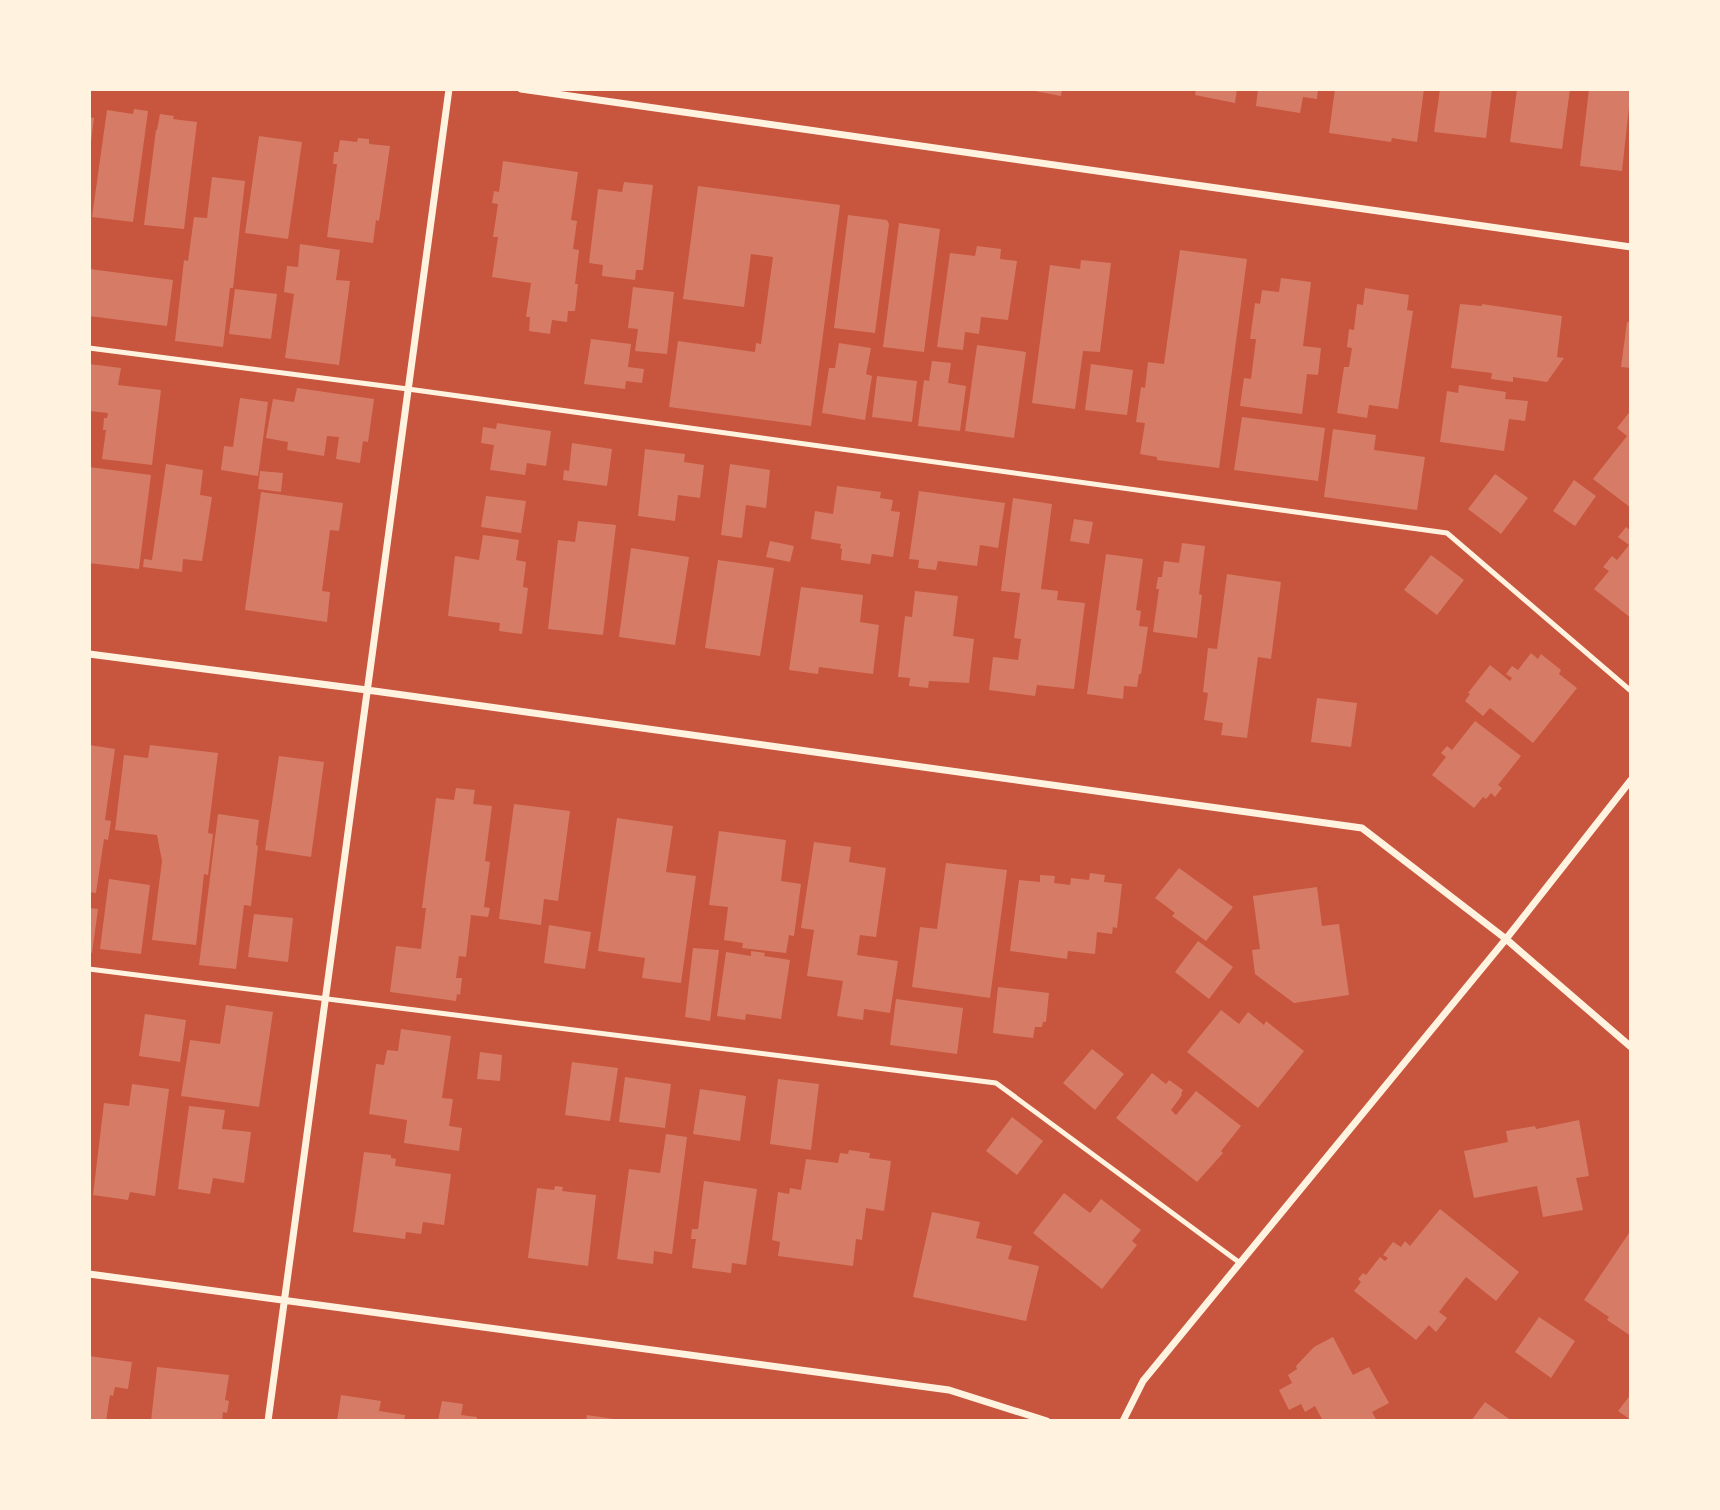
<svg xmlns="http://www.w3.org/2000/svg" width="1720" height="1510" font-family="Overpass,sans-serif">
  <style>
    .building { fill: #d67c66 }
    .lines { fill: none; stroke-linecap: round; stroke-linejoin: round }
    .service { stroke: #fff3e0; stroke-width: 5 }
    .minor { stroke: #fff3e0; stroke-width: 7 }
  </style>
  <rect width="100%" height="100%" fill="#c8553d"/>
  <path class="building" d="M1024 89H1062L1061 96Z
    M1196 89H1237L1235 103 1195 95Z
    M1258 89H1318L1317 99 1303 97 1300 113 1256 106Z
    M1335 89H1424L1417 142 1392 138 1391 142 1329 133Z
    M1440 89H1492L1486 138 1434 132Z
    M1517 89H1570L1562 149 1510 142Z
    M1589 89H1631L1622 171 1580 166Z
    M134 109 148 111 133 222 92 217 107 110 133 114Z
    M160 114 174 116 173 119 197 122 184 229 144 225 156 130H157Z
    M89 117 94 118 91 142 89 141Z
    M259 136 302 142 288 239 245 233Z
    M358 138 369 139V144L390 146 379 221 376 220 373 243 327 237 337 164H333L334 152H338L340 140 357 142Z
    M503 161 578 172 571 220 577 221 573 249 579 250 575 284H578L575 311H568L567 322 552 320 550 334 529 331 530 317H526L531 283 492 277 498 237H493L498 204 492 203 494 191 499 192Z
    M212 177 245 181 233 288H230L223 347 175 341 184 260 188 261 194 217 207 218Z
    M624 182 653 185 643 270H636L635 280 602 276 603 265 589 263 598 189 622 192Z
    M698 186 840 205 811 426 669 407 678 341 755 352 756 343 761 344 773 257 751 254 744 307 683 299Z
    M848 215 887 220 889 224 875 333 834 328Z
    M899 223 940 229 924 352 883 347Z
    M300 244 340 250 336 280 350 281 339 365 285 358 294 294 284 292 287 266 298 267Z
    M977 246 1001 249 1000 259 1017 261 1008 320 981 317 979 334 965 332 963 350 937 347 950 253 975 256Z
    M1180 250 1247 259 1219 468 1157 460V457L1140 454 1145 423 1136 422 1141 387 1145 388 1148 362 1164 364Z
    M1081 260 1111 263 1100 352 1083 351 1075 409 1032 403 1050 265 1080 269Z
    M90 269 173 280 167 326 89 316Z
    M1281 278 1311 282 1303 346 1321 348 1318 375 1307 374 1302 414 1240 406 1244 378 1251 379 1256 339H1250L1255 303 1260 304 1262 290 1279 292Z
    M633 287 674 292 667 354 635 351 638 329 628 328Z
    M1365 288 1409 295 1407 310 1413 311 1398 409 1369 405 1367 418 1337 413 1344 367H1349L1352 348 1347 347 1349 329 1354 330 1357 304 1363 305Z
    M235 289 277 294 271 339 229 334Z
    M1460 304 1482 306V304L1562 316 1557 357 1564 358 1547 382 1513 377V382L1491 379 1492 373 1451 368Z
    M1627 322 1631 323V368L1621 367Z
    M591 339 631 344 628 367 644 369 642 383 626 381 625 389 584 384Z
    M839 343 871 348 866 374 872 376 865 420 822 413 829 368H835Z
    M977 345 1026 352 1014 438 965 431Z
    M932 361 951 363 948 383 966 386 960 431 918 426 924 380 929 381Z
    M89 364 121 368 118 385 161 390 152 465 102 459 106 430H103L104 418H107L108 413 89 411Z
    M1091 364 1133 370 1127 415 1085 410Z
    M877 376 917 381 912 422 872 417Z
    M1459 385 1506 392 1505 399 1528 401 1525 421 1509 419 1504 451 1440 442 1447 391 1458 393Z
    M297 388 374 399 368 442 363 441 360 463 336 459 339 437 327 436 324 456 287 450 288 442 266 438 273 399 294 402Z
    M240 398 268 402 258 476 221 470 224 446 233 447Z
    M1631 410V508L1593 479 1627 436 1617 428Z
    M1242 417 1325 428 1318 481 1234 470Z
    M497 423 551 431 546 466 527 463 525 475 490 470 494 445 481 443 483 427 496 429Z
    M1333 429 1376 435 1374 450 1425 457 1417 510 1324 497Z
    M572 443 612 449 607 486 563 480 564 470 569 471Z
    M645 449 685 454 684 462 704 465 700 498 678 495 675 521 638 516Z
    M166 464 203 470 200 495 212 497 202 561 183 559 182 572 143 567 144 559 152 560Z
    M730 464 770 470 766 508 746 505 742 538 721 535Z
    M89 467 151 475 139 569 89 563Z
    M260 471 283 473 281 492 258 489Z
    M1495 474 1528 498 1501 534 1468 509Z
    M1574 480 1596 496 1575 526 1553 511Z
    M837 486 881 492 880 498 893 500 891 511 900 512 893 557 872 554 870 564 841 560 842 549 840 548 841 544 811 539 815 511 833 514Z
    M919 491 1005 503 998 548 980 545 977 566 938 561 936 570 918 568 919 560 909 559Z
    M261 492 343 503 339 531 330 530 322 591 330 592 327 622 245 610Z
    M486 496 526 501 521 533 481 527Z
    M1013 498 1052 504 1041 589 1058 591 1057 600 1085 603 1074 689 1037 685 1035 696 989 690 993 657 1018 660 1021 639 1014 638 1020 593 1001 591Z
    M1074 519 1093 522 1089 544 1070 541Z
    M578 521 616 525 603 635 548 629 558 540 575 542Z
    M1626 527 1631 531V618L1594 589 1609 571 1603 567 1612 556 1617 560 1629 545 1618 537Z
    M483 535 519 540 516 560 526 562 523 587 528 588 522 634 499 631 500 623 448 616 455 556 479 560Z
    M770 541 794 546 790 562 766 557Z
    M1182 543 1205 546 1199 594 1202 595 1197 638 1153 632 1159 589H1156L1158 577H1162L1164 561 1179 563Z
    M631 548 689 557 675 645 619 637Z
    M1106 554 1143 559 1136 610 1141 611 1139 626 1148 627 1141 674H1139L1137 687 1124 686 1123 699 1087 694Z
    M1431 555 1464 580 1437 615 1404 590Z
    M718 560 774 568 760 656 705 648Z
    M1227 574 1281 582 1271 659 1258 657 1247 738 1221 735 1223 723 1204 720 1208 693 1203 692 1208 648 1217 649Z
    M801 587 863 595 860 622 879 625 873 674 819 667 818 674 789 670Z
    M915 591 958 596 953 636 974 639 969 683 929 681 928 688 909 686 910 678 898 677 905 616 912 617Z
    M1531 653 1538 659 1541 654 1561 670 1559 674 1577 688 1533 743 1490 708 1483 716 1465 701 1470 694 1468 693 1490 665 1510 681 1512 678 1506 674 1512 666 1518 670Z
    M1317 698 1357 703 1351 747 1311 742Z
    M1475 721 1521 756 1498 785 1502 788 1495 797 1491 793 1486 799 1483 797 1474 808 1432 775 1446 757 1441 753 1447 746 1452 750Z
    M89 745 115 749 105 820 111 821 108 840 104 839 96 893 89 892Z
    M150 745 218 753 208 833 213 834 208 875 204 874 196 945 152 940 162 861 157 835 115 830 124 755 148 758Z
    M279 756 324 762 311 857 265 850Z
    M456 788 475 790 473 804 492 806 485 861 490 862 484 907 490 908 488 917 471 915 466 957 459 956 456 978H462L460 995 457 994 456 1001 390 992 396 946 421 949 426 908H422L436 798 454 800Z
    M514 804 570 811 558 901 544 899 541 925 499 919Z
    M218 814 259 820 256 845 258 846 251 906 244 905 236 969 199 965Z
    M617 818 673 826 666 872 696 876 681 983 642 978 645 958 598 951Z
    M719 831 786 840 781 881 801 884 794 936 789 935 786 953 742 948 743 943 724 940 728 907 709 905Z
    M814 842 851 847 849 862 886 868 876 937 860 935 857 955 898 961 890 1013 864 1009 863 1020 837 1016 843 981 807 976 814 930 801 928Z
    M946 863 1007 870 990 998 912 987 920 927 937 929Z
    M1179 868 1233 907 1206 941 1172 916 1175 913 1155 898Z
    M1090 873 1105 875 1104 882 1122 884 1117 928 1113 927 1112 934 1097 932 1095 954 1068 951 1067 959 1010 951 1019 880 1040 882V875L1055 876 1054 883 1070 885 1071 878 1089 880Z
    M109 879 150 885 141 954 100 949Z
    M1317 887 1322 926 1339 924 1349 995 1294 1003 1255 974 1252 950 1260 949 1253 896Z
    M89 908 98 909 92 953 89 952Z
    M254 914 293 918 288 962 248 957Z
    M549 925 591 932 585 969 544 963Z
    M1198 941 1233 967 1209 999 1175 972Z
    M693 948 719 950 710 1021 685 1017Z
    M751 951 765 953 764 956 790 960 781 1019 746 1014 745 1020 717 1016 726 952 751 956Z
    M998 987 1049 993 1046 1022H1043L1042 1027H1035L1033 1038 993 1033Z
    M896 999 963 1008 957 1054 890 1045Z
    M226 1005 273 1012 259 1107 181 1096 190 1040 220 1044Z
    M1221 1010 1239 1024 1248 1012 1264 1025 1266 1021 1304 1051 1258 1108 1187 1052Z
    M145 1014 186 1020 180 1062 139 1056Z
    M401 1029 451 1036 442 1098 453 1099 449 1126 462 1128 459 1151 404 1143 407 1120 369 1114 376 1064 384 1065 387 1050 398 1051Z
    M1092 1049 1124 1074 1095 1110 1063 1083Z
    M480 1052 502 1055 500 1081 477 1079Z
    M572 1062 618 1068 610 1121 565 1115Z
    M1152 1073 1166 1084 1169 1080 1183 1090 1181 1094 1182 1095 1171 1110 1176 1115 1196 1091 1241 1126 1221 1151 1223 1153 1197 1182 1116 1118Z
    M625 1077 671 1084 665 1128 619 1122Z
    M778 1079 819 1084 811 1150 770 1144Z
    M132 1084 169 1089 155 1196 130 1192 128 1200 93 1195 104 1103 129 1106Z
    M700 1089 746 1096 740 1141 693 1134Z
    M189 1106 225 1110 222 1129 251 1132 244 1183 213 1178 210 1194 178 1189Z
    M1012 1117 1043 1141 1017 1175 986 1151Z
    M1579 1120 1589 1176 1576 1178 1583 1210 1543 1217 1537 1186 1474 1198 1464 1151 1508 1142 1506 1131 1535 1126 1536 1129Z
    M666 1134 687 1137 672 1254 654 1251 653 1264 617 1259 629 1169 660 1173Z
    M849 1150 870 1153 869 1158 891 1161 884 1211 866 1208 862 1240 856 1239 853 1266 778 1256 780 1242 772 1240 778 1192 789 1194 790 1188 801 1190 806 1159 838 1163 840 1153 848 1154Z
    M364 1152 391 1155V1158L396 1159 395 1166 451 1174 444 1225 423 1222 421 1234 406 1232 405 1239 353 1232Z
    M704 1181 757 1189 746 1265 732 1263 731 1273 692 1268 696 1239H691L692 1229H698Z
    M555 1186 563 1187 562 1191 596 1195 588 1266 528 1258 537 1188 554 1190Z
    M1064 1193 1090 1213 1101 1199 1141 1230 1132 1241 1137 1245 1102 1289 1033 1233Z
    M1440 1209 1519 1272 1496 1301 1466 1277 1439 1312 1447 1318 1436 1332 1429 1325 1416 1340 1354 1291 1361 1282 1358 1279 1363 1273 1366 1275 1380 1257 1385 1261 1388 1258 1383 1255 1393 1242 1401 1247 1405 1241 1410 1246Z
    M932 1212 980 1222 976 1238 1012 1246 1008 1259 1039 1266 1026 1321 913 1297Z
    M1631 1230V1336L1607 1320 1609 1317 1584 1300Z
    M1539 1317 1575 1341 1551 1378 1515 1352Z
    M1333 1337 1353 1375 1369 1367 1389 1403 1372 1412 1377 1421H1323L1315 1406 1305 1412 1301 1404 1289 1410 1279 1390 1292 1383 1288 1375 1297 1369 1296 1366 1314 1347Z
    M89 1356 132 1362 128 1389 115 1387 113 1396 110 1395 106 1421H89Z
    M157 1367 229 1375 225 1400 229 1401 227 1413 223 1412 222 1421H151Z
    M1631 1394V1420L1618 1411Z
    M341 1395 381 1401 379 1411 405 1415 404 1421H337Z
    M442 1401 463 1404 461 1415 477 1417V1421H438Z
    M1485 1402 1512 1421H1471Z
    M587 1415 614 1419V1421H586Z"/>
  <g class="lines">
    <path class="service" d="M89 348 408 389 1447 533 1631 691
      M89 969 996 1083 1240 1263"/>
    <path class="minor" d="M521 89 1631 247
      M89 654 367 690 1362 828 1506 939 1631 1047
      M89 1274 949 1390 1047 1421
      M268 1421 449 89
      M1123 1421 1143 1381 1506 939 1631 780"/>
  </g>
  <rect width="1720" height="1510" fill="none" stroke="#fff3e0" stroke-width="182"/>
</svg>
